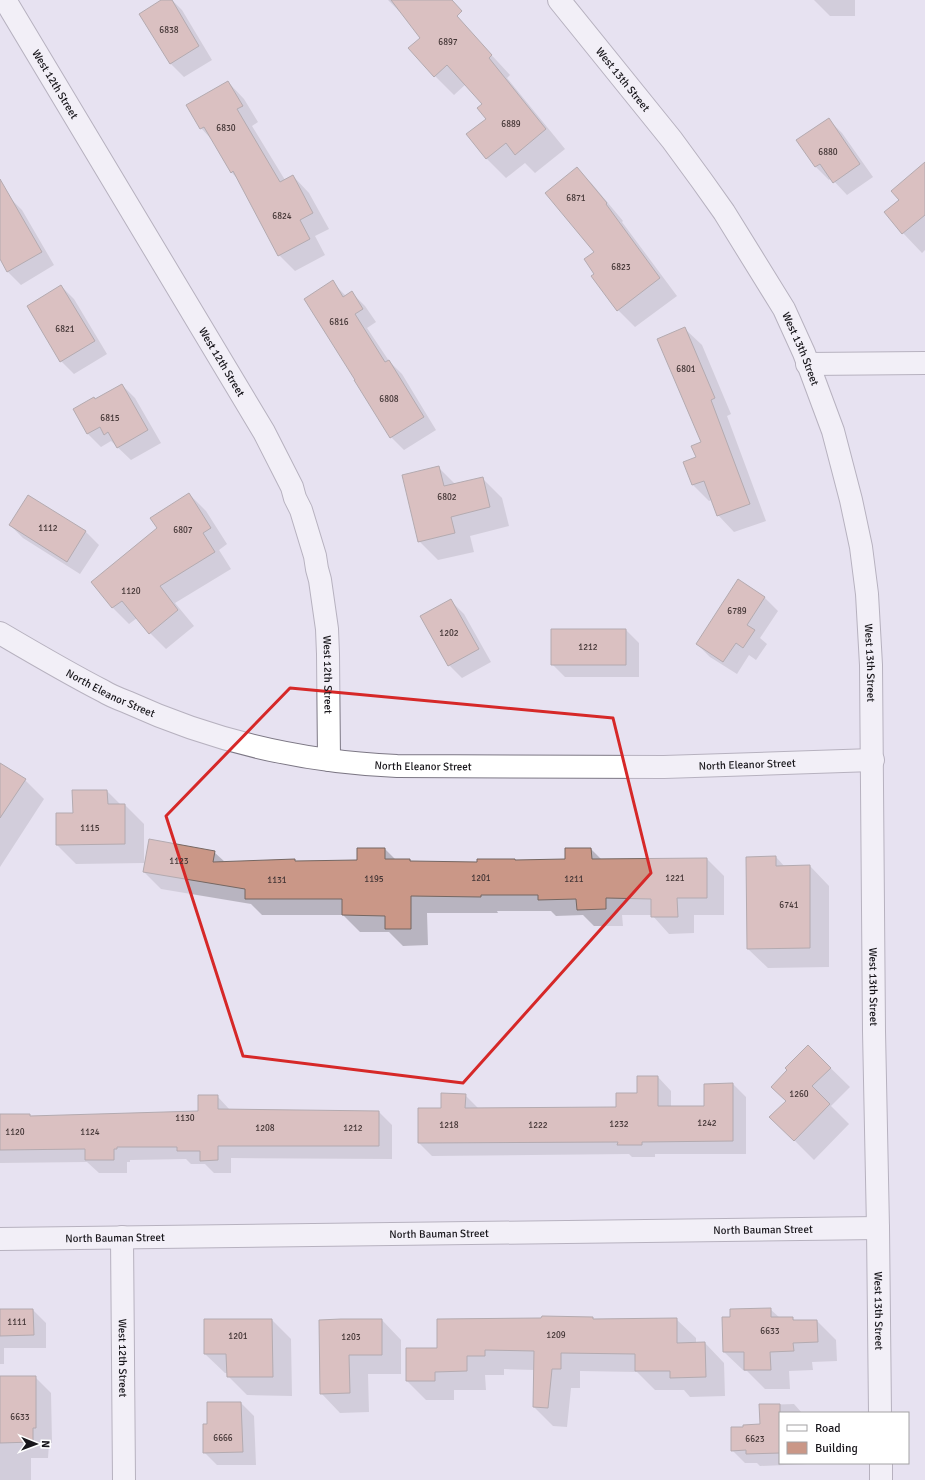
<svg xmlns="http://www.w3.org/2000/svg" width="925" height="1480" font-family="Signika,sans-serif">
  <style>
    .shadow { fill: #0003 }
    .building { fill: #ca9787; stroke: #756762 }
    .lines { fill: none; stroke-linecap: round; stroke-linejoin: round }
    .minor-casing { stroke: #7c7784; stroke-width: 24 }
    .minor { stroke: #fff; stroke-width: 22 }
    .marked { fill: none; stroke: #d62828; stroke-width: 3; stroke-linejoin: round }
    .labels { text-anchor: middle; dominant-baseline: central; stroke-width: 4; stroke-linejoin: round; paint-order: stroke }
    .number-label { font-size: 9px; fill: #443636 }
    .street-label { font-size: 11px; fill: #18161b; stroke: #fff }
  </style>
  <rect width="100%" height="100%" fill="#e7e2f1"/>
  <path class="shadow" d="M163 0H172L182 10 212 60 184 77 171 64 140 14Z
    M388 0H445L462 23 510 75 507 78 565 149 535 173 525 163 506 178 487 159 467 135 487 119 483 104 466 84 454 95 435 76 421 38 400 10 399 11Z
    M814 0H855V16H830Z
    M228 82 244 99 258 122 252 126 285 180 293 176 309 193 329 229 315 236 325 255 295 271 279 255 238 179 231 172 213 141 201 128Z
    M829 120 842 133 873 177 847 195 831 178 829 180 816 167 798 140Z
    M577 168 593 185 623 221 622 222 677 296 635 327 618 310 596 252Z
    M925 176V250L922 253 903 233 885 212Z
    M9 197 22 210 54 265 21 285 8 272 0 257V203Z
    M332 282 346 296 352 293 365 306 376 322 367 328 389 361 402 374 436 430 404 450 391 437Z
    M61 286 74 299 107 354 74 374 61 361Z
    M685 329 702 345 731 414 727 416 766 521 734 532 718 515 712 500 709 501 692 484 697 458 703 443Z
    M122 385 135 398 161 443 131 460 111 441 101 447 88 434 74 410 95 400Z
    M438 467 456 485 482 478 502 498 509 526 470 536 474 552 438 560 419 541Z
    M189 494 206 511 227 544 219 550 231 569 175 603 194 626 166 649 150 633 137 618 129 624 113 608 92 582 158 528Z
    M29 496 86 532 99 545 80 574 23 538 10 525Z
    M738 581 765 598 778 611 760 638 767 644 756 660 749 655 737 674 710 657 697 644Z
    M451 601 464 614 491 662 462 678 449 665Z
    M626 630 639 643V677H565L552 664Z
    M0 764 25 780 44 799 0 867Z
    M107 791 121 805H125L144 824V863L76 864 57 845 74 814Z
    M385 849 396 860H410L412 862 478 863 515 860H566L591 849 602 860 707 859 724 876V915H694V933L669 934 652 915H622L623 926H594L583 915 556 916 551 911H497L498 913H427L428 945 403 946 389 932H360L343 915H262L251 904 161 889 144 872 214 852 225 862 294 860 296 862 358 861Z
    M776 857 785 867 810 866 829 886V967L768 968 748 949Z
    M808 1046 850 1087 831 1106 849 1124 814 1160 771 1117 787 1101Z
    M658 1077 671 1091V1107H705L733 1084 746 1097V1154H655V1157H632L629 1154 432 1156 419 1143V1109H442L465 1095 478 1108V1109L617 1108 638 1094Z
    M217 1096 230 1110 379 1112 392 1125V1159L231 1158V1173H214L205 1164H191L186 1159 130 1160V1162H127V1173H99L87 1162 0 1163V1115H29L31 1117 199 1112Z
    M770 1309 780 1318H792L796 1321H817L836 1340 837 1361 812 1362 813 1370 789 1371 790 1389H765L747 1371H744L724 1352 731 1318Z
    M0 1310H33L46 1323V1348H4V1364H0Z
    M592 1318 594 1320 676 1319 696 1338V1344L705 1343 724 1363 725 1396 690 1397 684 1390H655L637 1372 580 1371V1388H571L567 1427 553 1426 534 1407 535 1370 504 1369V1375H485L486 1390H454V1400H426L407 1381 438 1349Z
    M272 1320 291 1339 292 1396 247 1395 228 1376V1373H225L205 1354Z
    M320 1320H382L401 1340V1374H368L369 1412 340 1413 321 1393Z
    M35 1377 51 1393 52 1443 51 1444H49L48 1458H31V1480H0V1403Z
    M241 1403 254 1416 256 1465H217L204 1452 208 1426Z
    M794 1404 802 1413H780V1463H808V1464L760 1466 757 1463H745L732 1450 744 1428 761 1425 760 1405Z"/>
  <path class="building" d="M161 0H172L199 46 170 64 139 14Z
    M391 0H452L462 11 457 16 492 55 489 58 546 129 515 155 506 143 486 159 466 134 486 119 477 108 482 104 447 65 434 77 408 48 420 38Z
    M228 81 243 106 237 109 280 182 293 175 313 213 300 220 310 239 278 256 233 171 231 173 204 127 200 129 186 105Z
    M829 118 860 164 833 183 820 164 815 167 796 140Z
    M925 162V215L902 234 884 212 899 200 891 191Z
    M577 167 607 203 606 204 660 278 617 311 591 276 594 274 584 259 594 252 545 193Z
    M0 179 42 252 7 272 0 259Z
    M333 280 343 297 352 291 363 309 355 314 385 362 389 360 424 417 390 438 354 380H355L304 299Z
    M61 285 95 341 60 362 27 306Z
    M685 327 715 398 711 400 750 504 717 516 704 481 692 485 683 462 696 457 691 446 701 442 657 339Z
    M122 384 148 430 117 448 108 432 104 435 100 427 87 434 73 409 94 397 95 399Z
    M439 466 444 486 483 477 490 507 451 517 455 533 418 542 402 475Z
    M189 493 211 528 203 533 215 552 160 586 178 610 149 634 122 601 112 608 91 582 157 528 150 518Z
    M28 495 86 531 67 562 9 525Z
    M738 579 765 597 747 625 755 630 743 648 736 643 723 662 696 644Z
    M451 599 479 649 448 666 420 616Z
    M551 629H626V665H551Z
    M0 763 26 779 0 818Z
    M72 790H107L108 804H125V844L56 845V813H73Z
    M149 839 215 851 213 862 295 859V861L357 860V848H385V859H410V861L477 862V859H515V860L565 859V848H591L592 859 707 858V898H677L678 917H651V899L606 898V909L577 910 576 899 538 900V895H481V897L411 896V929H385V916L342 915V899H245V889L143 872Z
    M776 856V866L810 865V948L747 949 746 857Z
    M808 1045 831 1068 812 1086 830 1104 794 1141 769 1117 786 1101 771 1087 787 1070 785 1068Z
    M637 1076H658V1106H704V1084L733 1083V1141L642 1142V1145H617L618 1142 418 1143V1108H441V1093L466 1094 465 1108 616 1107V1093H637Z
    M198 1095H218V1109L379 1111V1146H218V1160L200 1161V1151H177V1147H117V1149H114V1160H85V1149L0 1150V1114H30V1116L198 1111Z
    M771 1308V1317H793V1320H817L818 1342 793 1343 794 1351 770 1352 771 1370H744V1352H723L722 1317H730V1309Z
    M0 1309H33L34 1335 0 1336Z
    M542 1316 593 1317V1319L677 1318V1343L705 1342 706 1377 670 1378V1371H635V1354L561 1353V1369H552L548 1408 533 1407 534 1351 485 1350V1356H467V1371L435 1372V1381H406V1348H437V1319L541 1318Z
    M204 1319H272L273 1377H227L226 1354H204Z
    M341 1319H382V1355H349L350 1393 320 1394 319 1320Z
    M0 1376H36V1428H33V1442L0 1443Z
    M207 1402H241L243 1452 203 1453V1424H207Z
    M759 1404H780V1453L746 1454V1450L731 1451V1427H743V1425L760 1424Z"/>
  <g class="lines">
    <defs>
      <g id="minor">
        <path id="s1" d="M5 0 264 432 292 487 295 498 301 510 315 556 317 569 320 580 327 629 328 654 329 760"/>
        <path id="s2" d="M559 0 672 140 702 181 724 212 784 309 804 353 833 431 851 500 861 547 867 594 871 665 874 1031 878 1228 880 1413"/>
        <path d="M807 364 925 363"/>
        <path id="s3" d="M0 633C34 653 68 673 103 691 111 696 119 699 127 702 212 741 304 762 397 766L664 767 873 760"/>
        <path id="s4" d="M122 1237 124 1480"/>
        <path id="s5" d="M0 1239 878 1228"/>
        <path d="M881 1463V1480"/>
      </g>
    </defs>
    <use href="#minor" class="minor-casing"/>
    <use href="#minor" class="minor"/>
  </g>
  <path d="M0 0H925V1480H0ZM290 688 613 718 651 873 463 1083 243 1056 166 816Z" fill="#e7e2f1" fill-opacity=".55" fill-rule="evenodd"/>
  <path class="marked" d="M290 688 613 718 651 873 463 1083 243 1056 166 816Z"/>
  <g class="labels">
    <g class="number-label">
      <text x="169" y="30">6838</text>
      <text x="448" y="42">6897</text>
      <text x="511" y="124">6889</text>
      <text x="226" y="128">6830</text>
      <text x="828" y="152">6880</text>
      <text x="576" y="198">6871</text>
      <text x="282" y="216">6824</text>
      <text x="621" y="267">6823</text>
      <text x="339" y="322">6816</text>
      <text x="65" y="329">6821</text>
      <text x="686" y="369">6801</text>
      <text x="389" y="399">6808</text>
      <text x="110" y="418">6815</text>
      <text x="447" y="497">6802</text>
      <text x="48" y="528">1112</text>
      <text x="183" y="530">6807</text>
      <text x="131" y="591">1120</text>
      <text x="737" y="611">6789</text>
      <text x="449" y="633">1202</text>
      <text x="588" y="647">1212</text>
      <text x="90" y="828">1115</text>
      <text x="179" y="861">1123</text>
      <text x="481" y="878">1201</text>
      <text x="675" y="878">1221</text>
      <text x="374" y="879">1195</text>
      <text x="574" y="879">1211</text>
      <text x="277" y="880">1131</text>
      <text x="789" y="905">6741</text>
      <text x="799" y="1094">1260</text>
      <text x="185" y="1118">1130</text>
      <text x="707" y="1123">1242</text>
      <text x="619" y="1124">1232</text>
      <text x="449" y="1125">1218</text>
      <text x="538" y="1125">1222</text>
      <text x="265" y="1128">1208</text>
      <text x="353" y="1128">1212</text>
      <text x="15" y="1132">1120</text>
      <text x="90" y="1132">1124</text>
      <text x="17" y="1322">1111</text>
      <text x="770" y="1331">6633</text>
      <text x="556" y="1335">1209</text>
      <text x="238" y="1336">1201</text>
      <text x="351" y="1337">1203</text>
      <text x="20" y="1417">6633</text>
      <text x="223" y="1438">6666</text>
      <text x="755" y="1439">6623</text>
    </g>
    <g class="street-label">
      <text stroke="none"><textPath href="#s2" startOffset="102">West 13th Street</textPath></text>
      <text stroke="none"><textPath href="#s1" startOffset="98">West 12th Street</textPath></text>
      <text stroke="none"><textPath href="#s2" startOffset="426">West 13th Street</textPath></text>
      <text stroke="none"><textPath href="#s1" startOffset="422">West 12th Street</textPath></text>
      <text stroke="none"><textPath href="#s2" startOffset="750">West 13th Street</textPath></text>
      <text stroke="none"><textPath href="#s1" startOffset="758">West 12th Street</textPath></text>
      <text stroke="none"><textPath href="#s3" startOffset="126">North Eleanor Street</textPath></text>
      <text stroke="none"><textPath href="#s3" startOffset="450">North Eleanor Street</textPath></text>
      <text stroke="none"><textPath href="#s3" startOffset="774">North Eleanor Street</textPath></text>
      <text stroke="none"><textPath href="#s2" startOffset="1074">West 13th Street</textPath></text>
      <text stroke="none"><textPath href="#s5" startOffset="763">North Bauman Street</textPath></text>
      <text stroke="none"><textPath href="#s5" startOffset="439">North Bauman Street</textPath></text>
      <text stroke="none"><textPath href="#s5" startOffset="115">North Bauman Street</textPath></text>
      <text stroke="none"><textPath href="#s2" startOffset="1398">West 13th Street</textPath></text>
      <text stroke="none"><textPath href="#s4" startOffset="121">West 12th Street</textPath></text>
    </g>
  </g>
  <rect x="779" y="1412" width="130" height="52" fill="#ffffff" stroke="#a3a2a4"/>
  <rect x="787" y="1425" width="20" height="6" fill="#ffffff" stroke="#a3a2a4"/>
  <text x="815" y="1432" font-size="12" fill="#18161b">Road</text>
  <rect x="787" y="1442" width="20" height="12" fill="#ca9787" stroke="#a3a2a4"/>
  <text x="815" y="1452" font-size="12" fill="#18161b">Building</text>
  <g transform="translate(36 1444) rotate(91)" stroke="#ffffff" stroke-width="3" paint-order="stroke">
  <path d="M0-3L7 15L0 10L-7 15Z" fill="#18161b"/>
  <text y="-6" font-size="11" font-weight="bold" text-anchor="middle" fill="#18161b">N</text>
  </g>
</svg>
